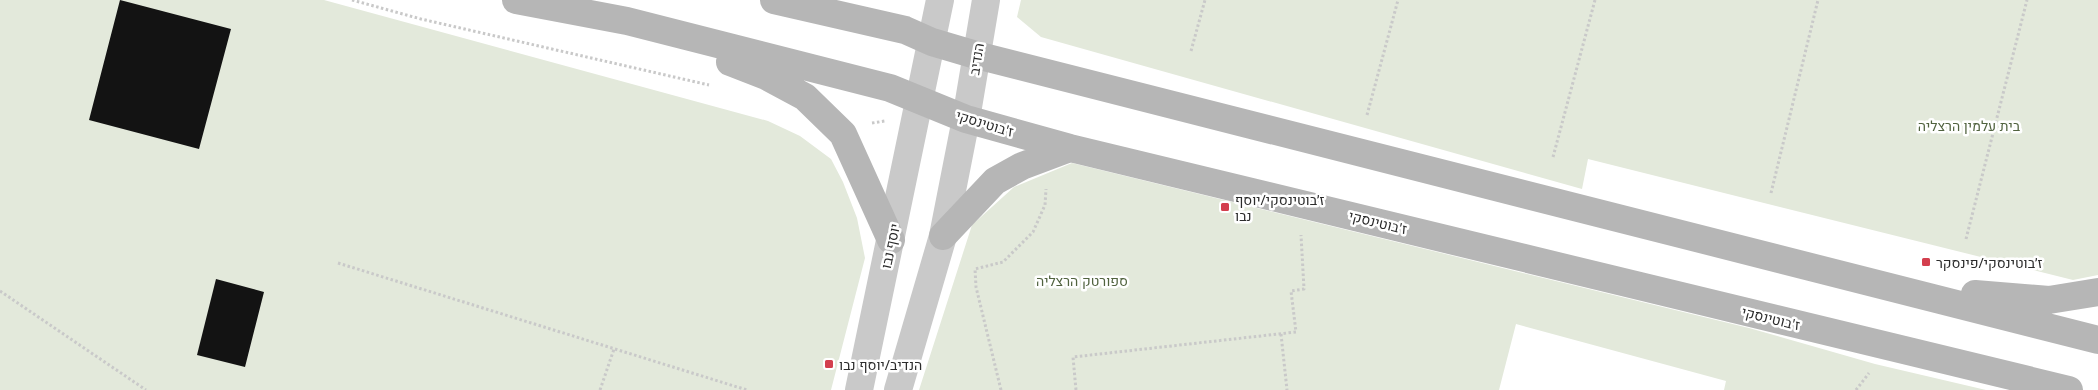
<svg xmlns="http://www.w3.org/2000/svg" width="2098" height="390" font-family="'Noto Sans',Heebo,sans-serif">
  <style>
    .green { fill: #e3e9db }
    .building { fill: #131313 }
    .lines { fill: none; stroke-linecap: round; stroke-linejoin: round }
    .path { stroke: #c9c9c9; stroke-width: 3; stroke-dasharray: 2.5 2.5; stroke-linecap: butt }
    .minor { stroke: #c9c9c9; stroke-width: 28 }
    .tertiary { stroke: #c9c9c9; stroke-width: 28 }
    .secondary { stroke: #b6b6b6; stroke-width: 28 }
    .poi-dot { fill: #d33f4e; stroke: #fff; stroke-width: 2 }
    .labels { text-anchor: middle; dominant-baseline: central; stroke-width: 5; stroke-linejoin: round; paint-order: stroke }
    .street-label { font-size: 14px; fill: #2c2c2c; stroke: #fff }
    .park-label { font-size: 14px; fill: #51633f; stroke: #fff }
    .poi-label { font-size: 14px; fill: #2c2c2c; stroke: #fff; text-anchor: start }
  </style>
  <rect width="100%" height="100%" fill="#fff"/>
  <path class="green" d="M0 0H324L768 121 800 136 831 159 843 182 857 218 865 258 831 390H0Z
    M1021 0H2098V275L2073 280 1588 159 1582 189 1041 37 1017 17Z
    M1072 163 1749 328 1875 364 1986 390H1724L1726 381 1516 324 1499 390H919L972 225 1014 187Z"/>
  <path class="building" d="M120 0 231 29 199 149 89 120Z
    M216 279 264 292 245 367 197 355Z"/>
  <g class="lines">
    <path class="path" d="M352 0 421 19 709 85
      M1191 51 1205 0
      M1367 115 1398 0
      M872 123 885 121
      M1553 157 1595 0
      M1771 193 1818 0
      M1966 239 2027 0
      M338 263 747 390
      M0 291 146 390
      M1281 334 1287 390
      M600 390 614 349
      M1001 390 976 287 975 269 1003 262 1033 232 1045 205 1046 189
      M1076 390 1073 357 1296 332 1291 291 1304 289 1301 235
      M1856 390 1869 373"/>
    <path class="minor" d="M859 390 919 101
      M898 390 943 236 966 119"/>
    <path class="tertiary" d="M919 101 940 0
      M966 119 986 0"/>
    <path class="secondary" d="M516 0 627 21 890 88 966 119 1070 148 2069 390
      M774 0 905 30 932 42 976 55 2098 340
      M730 62 766 76 805 97 843 134 891 240
      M943 236 995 181 1022 166 1070 148
      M1975 294 2049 300 2098 292"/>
  </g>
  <g class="poi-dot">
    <rect x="1220" y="202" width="10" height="10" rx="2.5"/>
    <rect x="1921" y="257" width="10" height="10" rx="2.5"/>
    <rect x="824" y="359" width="10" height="10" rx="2.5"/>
  </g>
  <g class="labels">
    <g class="street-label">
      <text transform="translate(976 59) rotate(-81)">הנדיב</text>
      <text transform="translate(985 123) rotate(17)">ז'בוטינסקי</text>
      <text transform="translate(1378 222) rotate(14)">ז'בוטינסקי</text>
      <text transform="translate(890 246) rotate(-78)">יוסף נבו</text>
      <text transform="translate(1771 318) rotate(14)">ז'בוטינסקי</text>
    </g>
    <g class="park-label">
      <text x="1969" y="125">בית עלמין הרצליה</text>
      <text x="1082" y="280">ספורטק הרצליה</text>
    </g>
    <g class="poi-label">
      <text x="1235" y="199">ז׳בוטינסקי/יוסף<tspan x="1235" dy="16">נבו</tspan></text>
      <text x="1936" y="262">ז׳בוטינסקי/פינסקר</text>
      <text x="839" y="364">הנדיב/יוסף נבו</text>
    </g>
  </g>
</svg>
